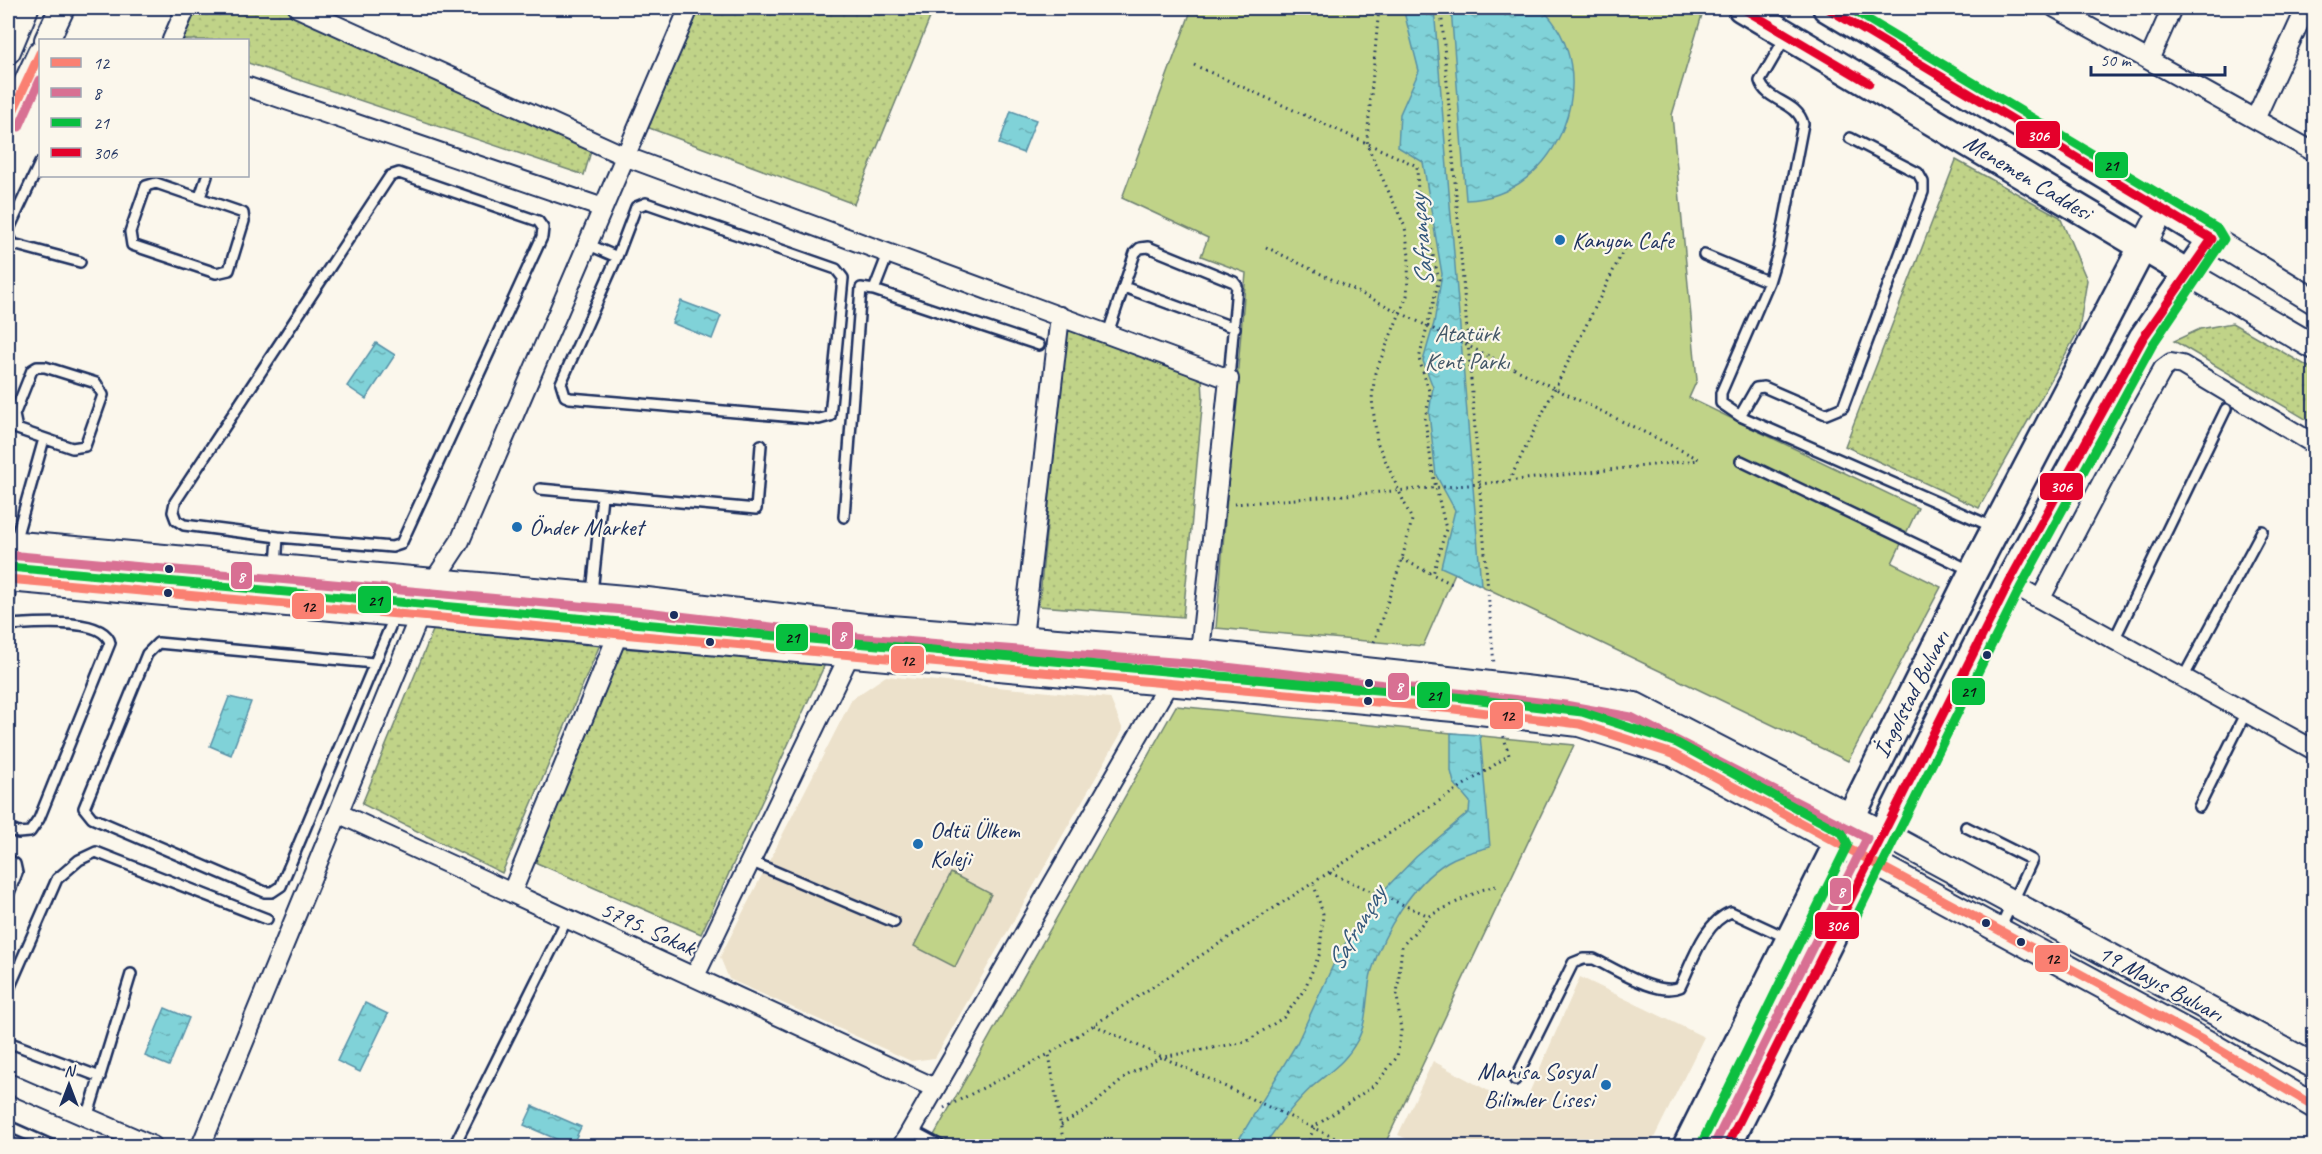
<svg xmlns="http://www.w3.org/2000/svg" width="2322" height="1154" font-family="Caveat,sans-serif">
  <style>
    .built { fill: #ece1cb }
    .grass { fill: url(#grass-dots); stroke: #6e8173; stroke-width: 1.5 }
    .green { fill: #c0d388; stroke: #6e8173; stroke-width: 1.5 }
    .water { fill: url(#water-ripples); stroke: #5891a7; stroke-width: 1.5 }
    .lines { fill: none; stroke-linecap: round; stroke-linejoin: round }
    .lane-casing { stroke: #1b2f5e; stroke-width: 14 }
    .street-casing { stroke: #1b2f5e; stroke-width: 22 }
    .secondary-casing { stroke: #1b2f5e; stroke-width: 28 }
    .primary-casing { stroke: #1b2f5e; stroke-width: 32 }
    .path { stroke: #1b2f5e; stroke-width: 3; stroke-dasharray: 1.5 4.5; stroke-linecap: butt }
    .lane { stroke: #fbf7ec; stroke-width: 9 }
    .street { stroke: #fbf7ec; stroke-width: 18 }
    .secondary { stroke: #fbf7ec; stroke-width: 24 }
    .primary { stroke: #fbf7ec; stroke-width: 27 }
    .bus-1-casing { stroke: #fbf7ec; stroke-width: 14 }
    .bus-2-casing { stroke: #fbf7ec; stroke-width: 14 }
    .bus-3-casing { stroke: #fbf7ec; stroke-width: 14 }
    .bus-4-casing { stroke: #fbf7ec; stroke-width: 14 }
    .bus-1 { stroke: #fa8072; stroke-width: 9 }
    .bus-2 { stroke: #d87093; stroke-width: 9 }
    .bus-3 { stroke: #07bf3f; stroke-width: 9 }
    .bus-4 { stroke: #e4002b; stroke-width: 9 }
    .poi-dot { fill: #1f6fb2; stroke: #fbf7ec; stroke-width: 2 }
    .bus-dot { fill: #1b2f5e; stroke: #fbf7ec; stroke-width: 2 }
    .labels { text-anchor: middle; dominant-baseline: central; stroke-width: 4.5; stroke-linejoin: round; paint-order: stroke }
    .street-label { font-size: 24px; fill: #1b2f5e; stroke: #fbf7ec }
    .poi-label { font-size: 24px; fill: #1b2f5e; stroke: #fbf7ec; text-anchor: start }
    .park-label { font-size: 24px; fill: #445868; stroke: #fbf7ec }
    .water-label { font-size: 26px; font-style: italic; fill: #34587c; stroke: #fbf7ec }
    .line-badge { stroke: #fbf7ec; stroke-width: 2 }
    .badge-label { font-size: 16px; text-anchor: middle; font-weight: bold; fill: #fff }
    .pale-badge-label { font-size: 16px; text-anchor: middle; font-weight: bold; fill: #111 }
  </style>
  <defs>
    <pattern id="grass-dots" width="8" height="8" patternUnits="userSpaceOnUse" patternTransform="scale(1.5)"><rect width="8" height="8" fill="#c0d388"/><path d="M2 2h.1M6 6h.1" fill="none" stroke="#a4b578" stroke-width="1.8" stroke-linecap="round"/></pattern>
    <pattern id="water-ripples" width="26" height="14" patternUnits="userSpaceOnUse" patternTransform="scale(1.5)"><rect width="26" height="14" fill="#80d2d8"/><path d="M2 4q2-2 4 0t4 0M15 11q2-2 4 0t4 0" fill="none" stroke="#68abb2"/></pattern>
  </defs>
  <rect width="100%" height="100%" fill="#fbf7ec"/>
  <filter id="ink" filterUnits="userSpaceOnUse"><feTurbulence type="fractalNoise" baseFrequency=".0167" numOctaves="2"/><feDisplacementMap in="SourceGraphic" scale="12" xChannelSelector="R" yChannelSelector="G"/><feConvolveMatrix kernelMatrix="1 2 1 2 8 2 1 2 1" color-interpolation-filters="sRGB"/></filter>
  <g filter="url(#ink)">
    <path class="built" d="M886 676 1110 698 1123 730 935 1058 911 1061 729 979 720 957 852 699Z
      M1580 977 1704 1037 1650 1146H1422L1398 1135 1433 1061 1522 1109Z"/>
    <path class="grass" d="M194 8H283L592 148 584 175 248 63V40H181Z
      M697 8H934L854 204 644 126Z
      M1956 160 2060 217 2087 280 2079 330 1979 508 1845 446Z
      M1074 322 1191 368 1202 379 1203 397 1183 617 1039 606 1066 331Z
      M2232 323 2314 370V424L2174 341 2200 329Z
      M434 628 602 640 502 873 362 804Z
      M618 648 826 662 701 934 530 860Z"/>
    <path class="green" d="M1192 8H1704L1672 115 1697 380 1689 398 1918 508 1892 563 1941 587 1848 761 1455 573 1423 646 1216 628 1246 273 1201 256 1208 238 1122 198Z
      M1176 706 1574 745 1384 1146H928Z
      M951 873 991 894 955 967 914 946Z"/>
    <path class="water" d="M1403 8H1434L1481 585 1441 567 1455 510 1436 475 1429 413 1433 387 1423 361 1434 323 1442 274 1423 162 1398 147 1400 114 1419 71Z
      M1451 8H1541C1608 72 1559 198 1466 200Z
      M1011 111 1036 120 1023 153 999 144Z
      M681 301 721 316 712 339 672 323Z
      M376 343 395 355 366 399 347 386Z
      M229 697 251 702 231 755 210 746Z
      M1451 733 1480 735 1490 847C1475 851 1460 854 1447 862 1412 884 1384 931 1372 970 1365 993 1369 1020 1357 1041 1345 1063 1330 1071 1313 1086 1293 1104 1278 1125 1264 1146H1235L1297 1043 1335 961 1357 924 1385 889 1416 857 1469 812 1470 802 1454 783 1451 771Z
      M365 1003 388 1014 360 1072 337 1061Z
      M165 1008 189 1018 169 1066 145 1056Z
      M533 1106 581 1127 572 1146 524 1125Z"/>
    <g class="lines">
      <defs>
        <path id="lane" d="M1785 38 1760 81C1766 102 1798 101 1803 124L1779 249 1769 282 1721 393V403L1740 416 1993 527
          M156 183 243 213 244 221 229 270 216 273 132 245 130 232 146 186Z
          M200 197 207 176
          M8 231 40 163
          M8 234 13 244 80 262
          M587 244 617 257 636 207 646 203 836 269 843 278 830 416 819 419 570 398 565 396 561 383 617 257
          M888 254 874 290 1039 345
          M1704 255 1769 282
          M1124 287 1235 328
          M1108 333 1135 253 1140 248 1148 247 1234 282 1237 286 1229 379
          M37 367H45L96 383 103 395 85 446 72 448 17 429 14 415 32 370Z
          M1740 416 1756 388 1764 387 1826 414 1843 407 1923 192V182L1918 173 1850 138
          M1741 461 1972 571
          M540 489 756 509 761 445
          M844 517 861 288 874 290
          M15 542 44 439
          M276 566 278 537 392 547 401 544 542 237 543 228 538 221 399 173 390 176 175 502 173 512 176 520 184 525 278 537
          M592 593 602 496
          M8 608 11 582
          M8 625C30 624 104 616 110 643L39 819 30 832 18 833 8 828
          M2114 640 2226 409
          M374 663 158 643 147 654 84 808 92 818 265 892H272L281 886 395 615
          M2183 678 2262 531
          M2199 807 2246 712
          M1966 827 2032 860 2000 929
          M8 859 15 864 17 873 8 895
          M750 861 894 922
          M8 991 57 879 79 860 96 852 267 919
          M8 1042 100 1077
          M1515 1080 1573 963 1583 959H1594C1615 969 1658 997 1680 987 1692 963 1704 922 1731 912L1787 938
          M87 1118 131 974
          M8 1126 53 1146
          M911 1130 941 1146
          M454 1146 567 919"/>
        <path id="street" d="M298 8 627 157 1229 379 1200 652
          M2055 8 2314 152
          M172 40 186 8
          M2149 60 2172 8
          M248 87 603 208
          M2256 117 2306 8
          M433 582 460 541 689 8
          M2009 582 2314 750
          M2041 598 2140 410 2163 369 2171 363 2182 365 2314 444
          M1023 638 1060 316
          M340 814 935 1088
          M512 892 618 634
          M695 976 849 656
          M8 1083 153 1146
          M201 1146 419 617
          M902 1146 1168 684"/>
        <path id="secondary" d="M47 40 62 8
          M8 51 26 8
          M8 122 40 53
          M2212 239 2314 301
          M2143 246 2163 208
          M2189 274 2314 347
          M8 543 647 600 865 626 1200 652 1457 680 1567 693 1635 705 1883 833 2314 1066
          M8 579 1454 709 1579 724 1673 754 2206 1042 2314 1106"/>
        <path id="primary" d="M1742 8 2189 274
          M1687 1146 1973 572 2143 246
          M1727 1146 2009 582 2143 338 2212 239 1827 8"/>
      </defs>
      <use href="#lane" class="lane-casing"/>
      <use href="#street" class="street-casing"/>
      <use href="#secondary" class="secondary-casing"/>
      <use href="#primary" class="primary-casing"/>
      <path class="path" d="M1441 8 1494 665
        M1194 65 1417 166 1418 196 1439 279 1419 359 1430 394 1425 419 1433 475 1446 529 1433 574
        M1266 247 1701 460
        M1509 481 1627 243
        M1234 504 1480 484 1699 460
        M1402 559 1454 585
        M1374 642 1402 559 1412 520 1377 442 1372 399 1375 373 1407 296 1409 256 1405 227 1368 147 1367 139 1379 8
        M1330 873 1429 916
        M1094 1025 1352 1146
        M944 1108 1049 1054
        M1061 1125 1091 1107 1128 1075 1162 1057 1246 1042 1284 1017 1304 990 1320 953 1323 914 1314 885
        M1064 1146 1049 1054 1490 768 1509 755 1503 734
        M1307 1146 1314 1127 1376 1084 1397 1057 1401 1031 1397 995 1402 946 1429 916 1481 890 1500 885"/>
      <use href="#lane" class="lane"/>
      <use href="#street" class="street"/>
      <use href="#secondary" class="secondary"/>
      <use href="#primary" class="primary"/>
      <defs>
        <path id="bus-1" d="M8 122 40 53
          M8 579 1454 709 1579 724 1673 754 2206 1042 2314 1106"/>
        <path id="bus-2" d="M19 127 40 80
          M8 555 646 612 864 638 1199 664 1565 705 1631 717 1867 838 1716 1141"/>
        <path id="bus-3" d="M1849 8 2218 229 2224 239 2153 344 2020 588 1852 925
          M9 567 1455 697 1582 712 1677 743 1842 833 1848 844 1700 1146"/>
        <path id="bus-4" d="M1742 8 1869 83
          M1727 1146 2009 582 2143 338 2212 239 1827 8"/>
      </defs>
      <use href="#bus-1" class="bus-1-casing"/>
      <use href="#bus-2" class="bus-2-casing"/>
      <use href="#bus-3" class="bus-3-casing"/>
      <use href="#bus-4" class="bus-4-casing"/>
      <use href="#bus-1" class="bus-1"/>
      <use href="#bus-2" class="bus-2"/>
      <use href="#bus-3" class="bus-3"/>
      <use href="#bus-4" class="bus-4"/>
    </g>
  </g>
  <g class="poi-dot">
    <circle cx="1560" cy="240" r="6"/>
    <circle cx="517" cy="527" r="6"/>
    <circle cx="918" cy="844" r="6"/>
    <circle cx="1606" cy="1085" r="6"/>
  </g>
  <g class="bus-dot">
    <circle cx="169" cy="569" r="5"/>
    <circle cx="168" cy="593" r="5"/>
    <circle cx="674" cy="615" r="5"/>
    <circle cx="710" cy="642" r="5"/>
    <circle cx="1987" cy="655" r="5"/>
    <circle cx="1369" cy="683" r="5"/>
    <circle cx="1368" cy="701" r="5"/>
    <circle cx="1986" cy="923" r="5"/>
    <circle cx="2021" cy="942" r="5"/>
  </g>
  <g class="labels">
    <g class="street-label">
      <text transform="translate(2028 177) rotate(31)">Menemen Caddesi</text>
      <text transform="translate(1911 694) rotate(-63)">İngolstad Bulvarı</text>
      <text transform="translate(648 928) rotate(24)">5795. Sokak</text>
      <text transform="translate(2161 983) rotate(28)">19 Mayıs Bulvarı</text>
    </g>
    <g class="poi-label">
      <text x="1572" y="240">Kanyon Cafe</text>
      <text x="529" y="527">Önder Market</text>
      <text x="930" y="830">Odtü Ülkem<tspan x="930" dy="28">Koleji</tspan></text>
      <text x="1594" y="1071" text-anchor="end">Manisa Sosyal<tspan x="1594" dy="28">Bilimler Lisesi</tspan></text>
    </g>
    <g class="park-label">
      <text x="1467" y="333">Atatürk<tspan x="1467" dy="28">Kent Parkı</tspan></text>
    </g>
    <g class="water-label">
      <text transform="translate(1421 241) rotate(-95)">Safrançay</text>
      <text transform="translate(1356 928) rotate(-60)">Safrançay</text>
    </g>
  </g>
  <g class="line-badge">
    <rect x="2015" y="120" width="46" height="29" rx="6" fill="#e4002b"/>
    <rect x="2094" y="151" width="35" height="28" rx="6" fill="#07bf3f"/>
    <rect x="2039" y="472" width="45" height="29" rx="6" fill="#e4002b"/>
    <rect x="230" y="561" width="23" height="29" rx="6" fill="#d87093"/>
    <rect x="357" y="585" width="35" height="29" rx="6" fill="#07bf3f"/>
    <rect x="291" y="592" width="34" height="28" rx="6" fill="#fa8072"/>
    <rect x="831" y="621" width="23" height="29" rx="6" fill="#d87093"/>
    <rect x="775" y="623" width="34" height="29" rx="6" fill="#07bf3f"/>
    <rect x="890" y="645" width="35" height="29" rx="6" fill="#fa8072"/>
    <rect x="1387" y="672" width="23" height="29" rx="6" fill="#d87093"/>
    <rect x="1951" y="677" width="35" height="29" rx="6" fill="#07bf3f"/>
    <rect x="1416" y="681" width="35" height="28" rx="6" fill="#07bf3f"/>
    <rect x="1489" y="701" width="35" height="29" rx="6" fill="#fa8072"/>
    <rect x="1829" y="877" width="23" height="28" rx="6" fill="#d87093"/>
    <rect x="1814" y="911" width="46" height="29" rx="6" fill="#e4002b"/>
    <rect x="2034" y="944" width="35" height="29" rx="6" fill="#fa8072"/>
  </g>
  <g class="badge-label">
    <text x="2038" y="141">306</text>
    <text x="2061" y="492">306</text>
    <text x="241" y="582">8</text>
    <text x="842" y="641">8</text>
    <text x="1399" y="692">8</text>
    <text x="1841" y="897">8</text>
    <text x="1837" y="931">306</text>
  </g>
  <g class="pale-badge-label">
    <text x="2111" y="171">21</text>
    <text x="375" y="606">21</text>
    <text x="308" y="612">12</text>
    <text x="792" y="643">21</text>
    <text x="907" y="666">12</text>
    <text x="1968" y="697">21</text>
    <text x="1434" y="701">21</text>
    <text x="1507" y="721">12</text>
    <text x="2052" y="964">12</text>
  </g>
  <rect width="2322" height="1154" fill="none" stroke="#fbf7ec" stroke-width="30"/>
  <rect x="15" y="15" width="2292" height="1124" fill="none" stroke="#1b2f5e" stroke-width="2" filter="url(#ink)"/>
  <rect x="39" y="39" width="210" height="138" fill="#fbf7ec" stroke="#a1a7b3" stroke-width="1.5"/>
  <rect x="51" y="58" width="30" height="9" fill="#fa8072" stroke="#a1a7b3" stroke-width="1.5"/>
  <text x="93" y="69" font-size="18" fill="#1b2f5e">12</text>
  <rect x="51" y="88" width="30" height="9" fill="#d87093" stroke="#a1a7b3" stroke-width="1.5"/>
  <text x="93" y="99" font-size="18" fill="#1b2f5e">8</text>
  <rect x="51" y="118" width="30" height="9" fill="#07bf3f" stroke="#a1a7b3" stroke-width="1.5"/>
  <text x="93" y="129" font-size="18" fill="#1b2f5e">21</text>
  <rect x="51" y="148" width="30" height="9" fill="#e4002b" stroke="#a1a7b3" stroke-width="1.5"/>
  <text x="93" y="159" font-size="18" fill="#1b2f5e">306</text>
  <g transform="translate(69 1085)" stroke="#fbf7ec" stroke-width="4.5" paint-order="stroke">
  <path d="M0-4.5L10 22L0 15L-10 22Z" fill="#1b2f5e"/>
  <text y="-9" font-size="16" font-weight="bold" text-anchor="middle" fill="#1b2f5e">N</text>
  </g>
  <path d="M2091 66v9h134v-9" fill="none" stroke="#1b2f5e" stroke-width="3"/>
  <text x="2100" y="66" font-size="18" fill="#1b2f5e" stroke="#fbf7ec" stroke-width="4.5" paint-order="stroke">50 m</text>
</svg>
